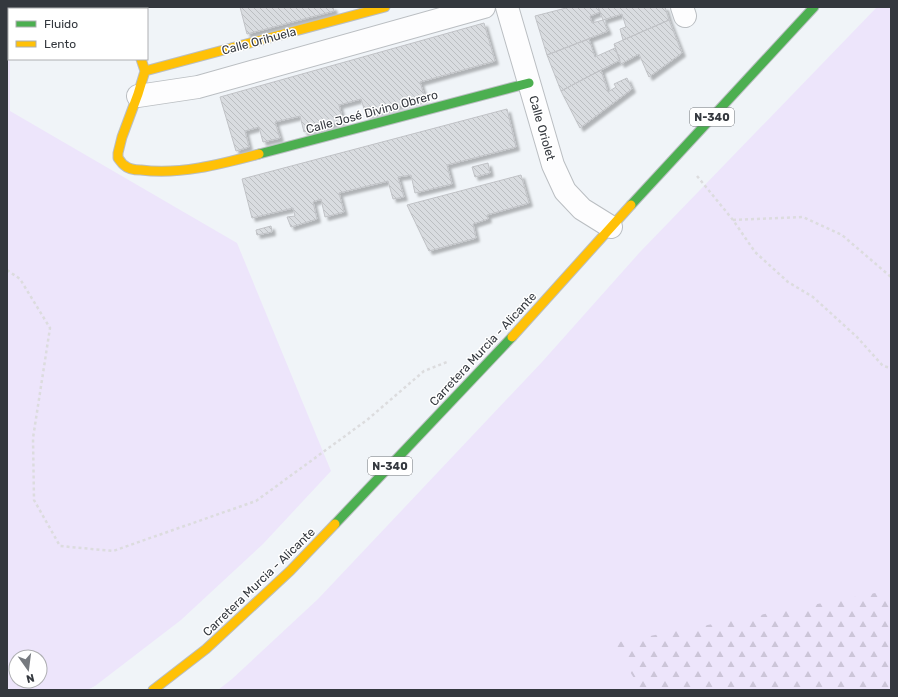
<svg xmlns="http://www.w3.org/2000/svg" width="898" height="697" font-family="Rubik,sans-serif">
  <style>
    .grass { fill: #ede5fb; fill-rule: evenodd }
    .forest { fill: url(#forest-firs) }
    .building { fill: url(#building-back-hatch); stroke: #c0c2c6; filter: url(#shadow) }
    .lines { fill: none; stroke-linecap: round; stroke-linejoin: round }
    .street-casing { stroke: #babec2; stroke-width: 24 }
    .fast-casing { stroke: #babec2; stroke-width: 11 }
    .slow-casing { stroke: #babec2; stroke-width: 11 }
    .path { stroke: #dcdcde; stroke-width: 2.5; stroke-dasharray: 3 3; stroke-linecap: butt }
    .street { stroke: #fdfdfe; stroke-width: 22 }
    .fast { stroke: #4caf50; stroke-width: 9 }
    .slow { stroke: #ffc107; stroke-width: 9 }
    .labels { text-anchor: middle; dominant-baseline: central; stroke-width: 3; stroke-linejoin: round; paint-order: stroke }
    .shield { fill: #fff; stroke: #717478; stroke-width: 1 }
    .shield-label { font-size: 11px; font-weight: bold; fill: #34383e }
    .street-label { font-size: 12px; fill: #34383e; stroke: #fff }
  </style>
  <defs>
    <pattern id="forest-firs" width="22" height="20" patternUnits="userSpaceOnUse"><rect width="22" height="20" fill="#ede5fb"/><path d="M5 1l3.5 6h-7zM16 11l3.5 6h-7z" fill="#ccc5d8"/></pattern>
    <pattern id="building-back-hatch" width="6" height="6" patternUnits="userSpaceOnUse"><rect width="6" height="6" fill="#d9dce0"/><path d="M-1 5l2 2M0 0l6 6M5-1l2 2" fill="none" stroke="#bbbec1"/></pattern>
    <filter id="shadow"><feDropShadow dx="3.5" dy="3.5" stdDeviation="1" flood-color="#0004"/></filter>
  </defs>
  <rect width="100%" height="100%" fill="#f0f4f8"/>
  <path class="grass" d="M7 7H9V59H10V111L237 243 331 471 263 544 181 620 95 686 87 690H7ZM16 657H40V681H16Z
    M877 7H891V690H218L232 679 318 599 542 362 640 252Z"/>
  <path class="forest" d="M891 590V690H641L613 643Z"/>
  <path class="building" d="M240 7H333L334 11 247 34Z
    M570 7H598L600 12 590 16 592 23 603 20 608 31 547 55 535 16Z
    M598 7H665L669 20 623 40 620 29 626 27 622 14 603 20Z
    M669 20 682 53 649 77 639 54 621 64 614 44Z
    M484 23 495 61 420 82 425 98 366 115 361 99 339 105 343 121 304 132 300 116 275 122 280 138 263 142 259 127 245 131 249 147 236 151 220 97Z
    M589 39 595 57 615 48 620 60 561 91 547 55Z
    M601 70 608 92 616 87 614 84 627 78 632 89 580 128 561 91Z
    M507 109 516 147 447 165 452 184 415 193 411 175 398 177 404 197 393 199 388 181 339 193 344 212 325 217 321 199 313 202 317 219 291 227 287 217 295 216 293 208 252 218 242 179Z
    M488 163 490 173 475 177 472 167Z
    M521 175 529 203 487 215 488 219 473 224 476 238 429 251 407 205Z
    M271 226 272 232 257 235 256 230Z"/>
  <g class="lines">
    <defs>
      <path id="street" d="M127 7 128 9
        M507 7 553 165 565 191 582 209 611 227
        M682 7 685 16
        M138 96 198 87 484 7"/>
      <path id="fast" d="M259 154 529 83
        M631 205 814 7
        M335 524 512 337"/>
      <path id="slow" d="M141 59 145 71 385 7
        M145 71 138 94 122 137 118 153V158C120 160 122 164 124 165 128 169 136 170 141 170 181 175 221 164 259 154
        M512 337 631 205
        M153 690 206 649 290 571 335 524"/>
    </defs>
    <use href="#street" class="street-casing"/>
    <use href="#fast" class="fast-casing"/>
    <use href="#slow" class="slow-casing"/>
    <path class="path" d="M697 176 733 220 755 252 788 282 813 297 857 337 883 366 891 368
      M733 220 803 217 842 235 891 277
      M7 270 20 279 50 328 33 438 34 500 60 546 113 551 256 501 367 420 424 371 447 362"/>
    <use href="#street" class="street"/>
    <use href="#fast" class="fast"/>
    <use href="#slow" class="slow"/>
  </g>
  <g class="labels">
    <g class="shield">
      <rect x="690" y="108" width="44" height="18" rx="3"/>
      <rect x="368" y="457" width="44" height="18" rx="3"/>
    </g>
    <g class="shield-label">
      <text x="712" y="117">N-340</text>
      <text x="390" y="466">N-340</text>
    </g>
    <g class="street-label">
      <text transform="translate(259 41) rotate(-15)">Calle Orihuela</text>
      <text transform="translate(372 112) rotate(-15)">Calle José Divino Obrero</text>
      <text transform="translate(542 128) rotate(74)">Calle Oriolet</text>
      <text transform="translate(483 349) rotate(-47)">Carretera Murcia - Alicante</text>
      <text transform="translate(259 582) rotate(-44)">Carretera Murcia - Alicante</text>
    </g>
  </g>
  <rect width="898" height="697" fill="none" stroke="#34383e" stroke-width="16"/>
  <rect x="8" y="8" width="140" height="52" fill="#ffffff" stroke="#aeafb2"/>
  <rect x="16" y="21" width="20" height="6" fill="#4caf50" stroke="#aeafb2"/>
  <text x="44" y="28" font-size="12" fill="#34383e">Fluido</text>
  <rect x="16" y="41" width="20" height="6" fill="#ffc107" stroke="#aeafb2"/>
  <text x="44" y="48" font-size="12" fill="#34383e">Lento</text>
  <g transform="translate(28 669) rotate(166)"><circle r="19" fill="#ffffff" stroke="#aeafb2"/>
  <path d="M0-3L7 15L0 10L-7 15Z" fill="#767a7f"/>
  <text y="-6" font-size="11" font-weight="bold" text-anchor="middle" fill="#34383e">N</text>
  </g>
</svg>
